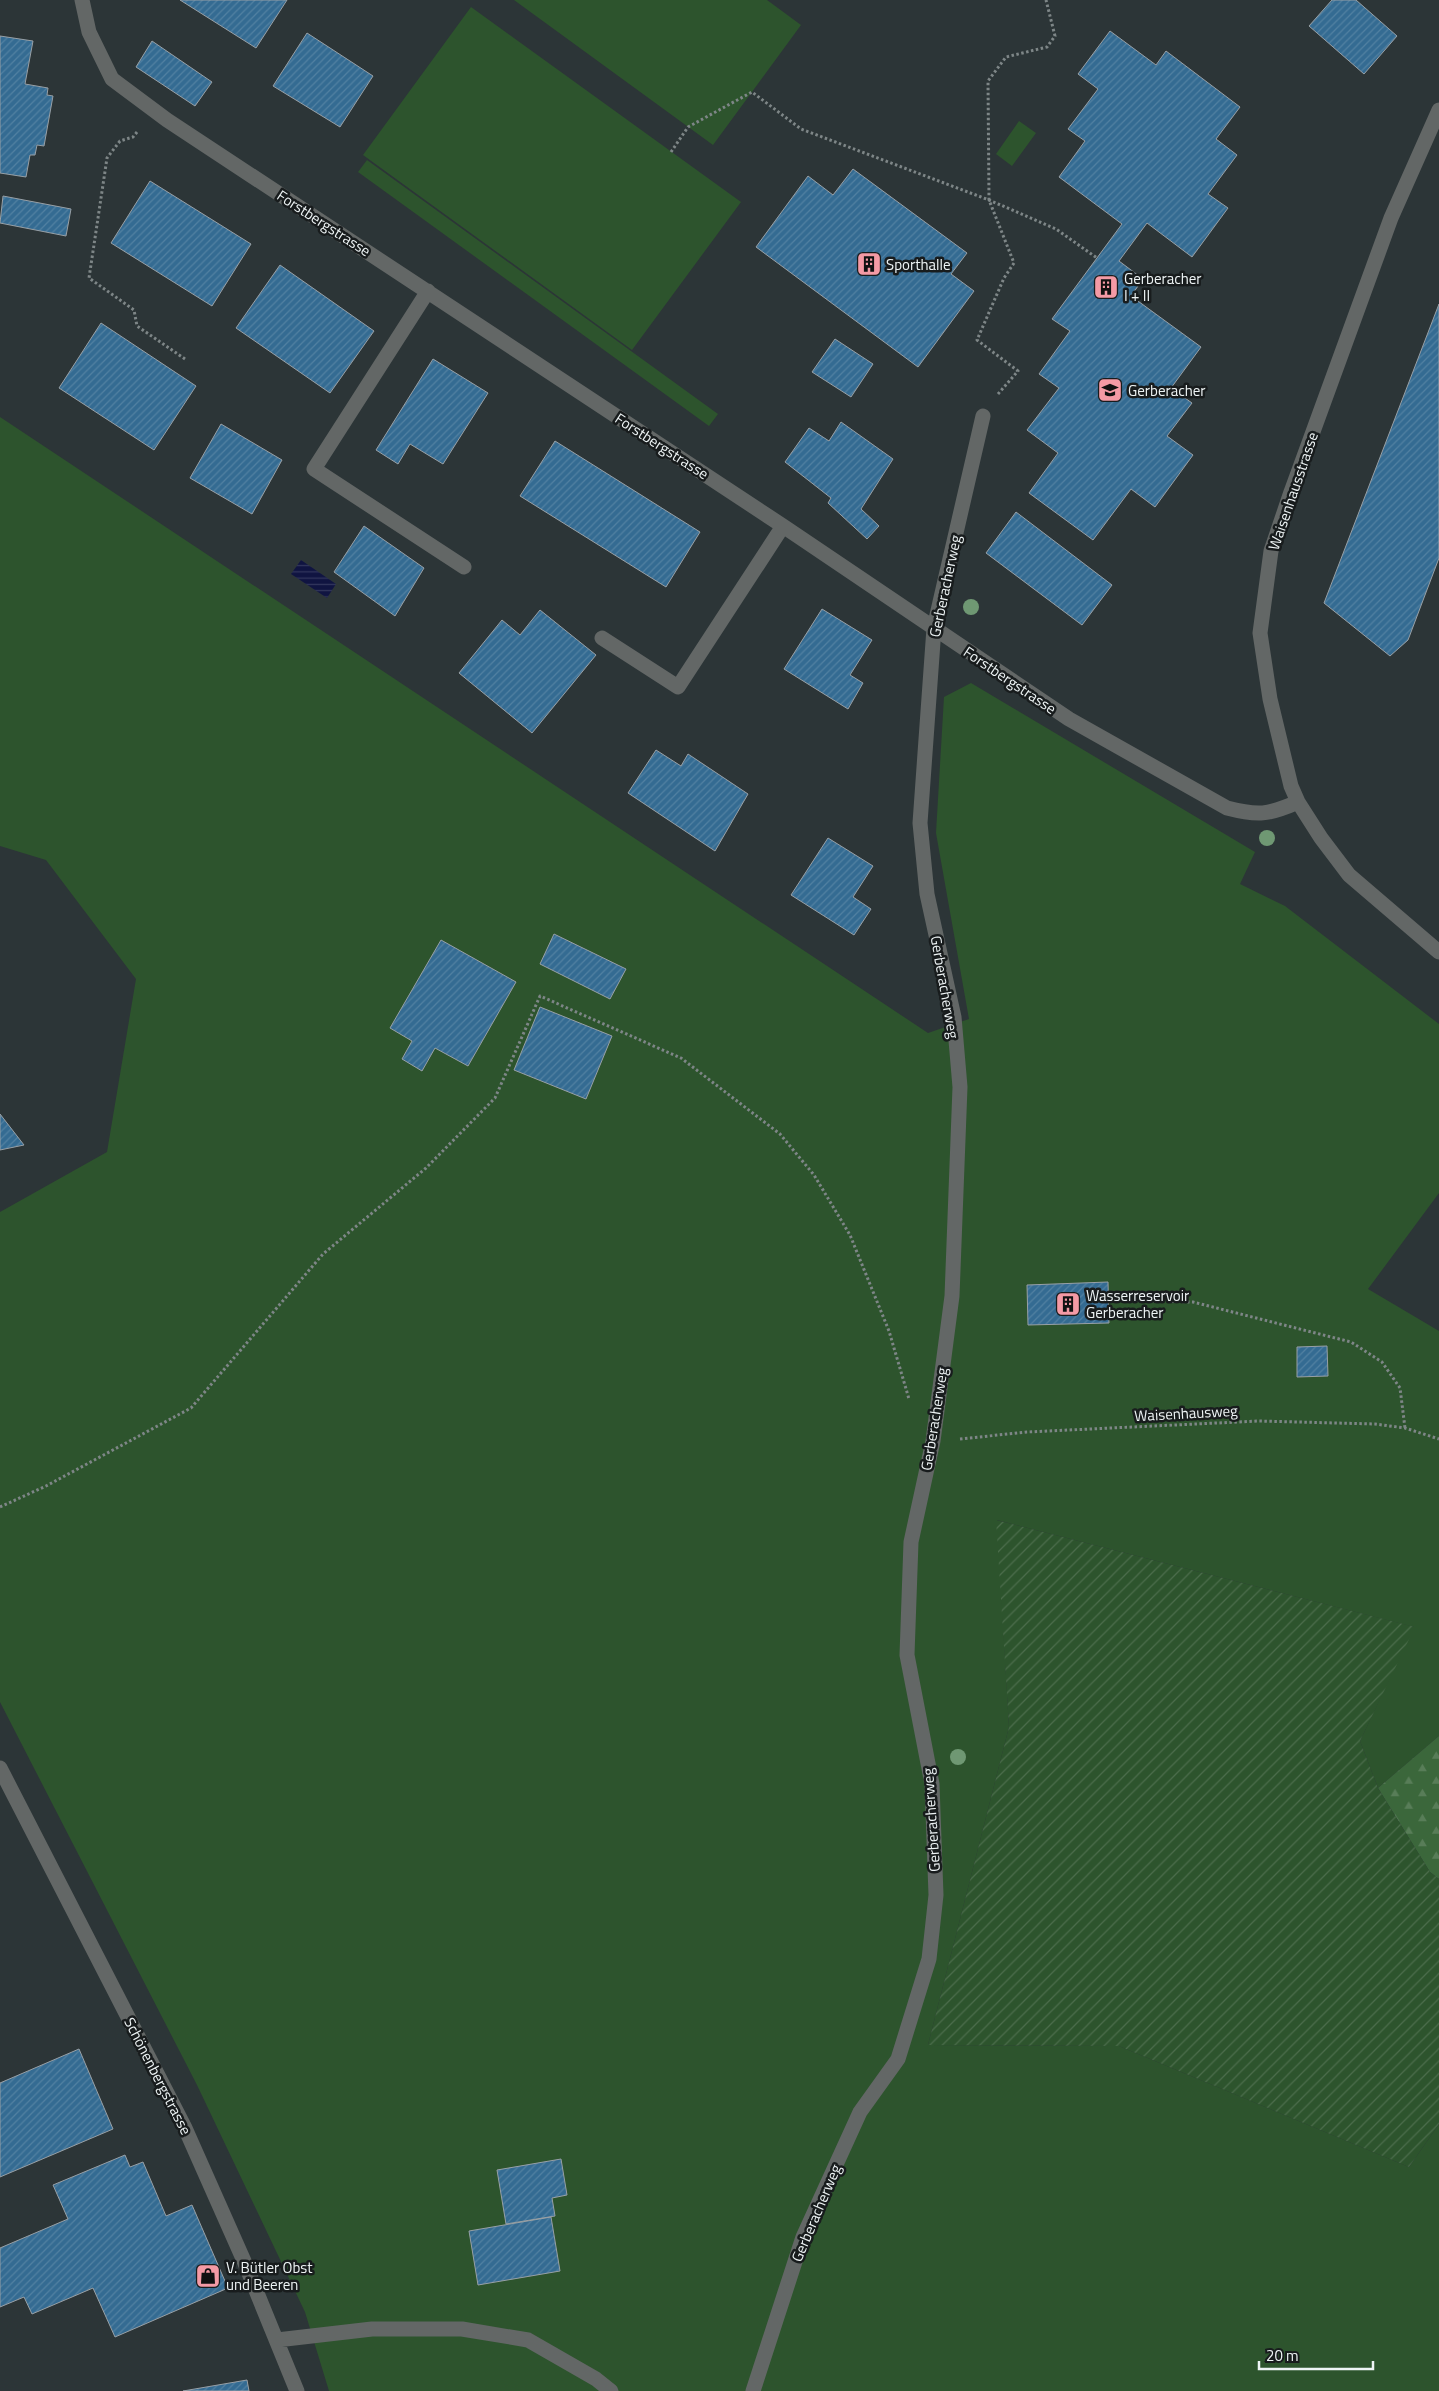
<svg xmlns="http://www.w3.org/2000/svg" width="1439" height="2391" font-family="'Titillium Web',sans-serif">
  <style>
    .grass { fill: #2d542d }
    .forest { fill: url(#forest-firs) }
    .garden { fill: url(#garden-furrows) }
    .water { fill: url(#water-rules) }
    .building { fill: url(#building-hatch); stroke: #98a0a6 }
    .lines { fill: none; stroke-linecap: round; stroke-linejoin: round }
    .path { stroke: #7e8687; stroke-width: 3; stroke-dasharray: 2.5 2.5; stroke-linecap: butt }
    .minor { stroke: #636766; stroke-width: 15 }
    .tree { fill: #6f9873 }
    .labels { text-anchor: middle; dominant-baseline: central; stroke-width: 5; stroke-linejoin: round; paint-order: stroke }
    .street-label { font-size: 15px; fill: #eef4f5; stroke: #181c1d }
    .poi-label { font-size: 15px; fill: #eef4f5; stroke: #181c1d; text-anchor: start }
  </style>
  <defs>
    <pattern id="forest-firs" width="22" height="20" patternUnits="userSpaceOnUse" patternTransform="scale(1.25)"><rect width="22" height="20" fill="#3b673b"/><path d="M5 1l3.5 6h-7zM16 11l3.5 6h-7z" fill="#587d58"/></pattern>
    <pattern id="garden-furrows" width="10" height="10" patternUnits="userSpaceOnUse" patternTransform="scale(1.25)"><rect width="10" height="10" fill="#2d542d"/><path d="M-1 1l2-2M0 10L10 0M9 11l2-2" fill="none" stroke="#4c6d4c"/></pattern>
    <pattern id="water-rules" width="6" height="5" patternUnits="userSpaceOnUse" patternTransform="scale(1.25)"><rect width="6" height="5" fill="#101441"/><path d="M0 2.5h6" fill="none" stroke="#33375d"/></pattern>
    <pattern id="building-hatch" width="6" height="6" patternUnits="userSpaceOnUse" patternTransform="scale(1.25)"><rect width="6" height="6" fill="#346b92"/><path d="M-1 1l2-2M0 6l6-6M5 7l2-2" fill="none" stroke="#5281a2"/></pattern>
  </defs>
  <rect width="100%" height="100%" fill="#2c3537"/>
  <path class="grass" d="M514 0H767L801 25 713 145Z
    M471 7 741 202 632 350 363 155Z
    M1019 121 1036 133 1012 166 996 154Z
    M367 160 718 414 709 426 358 172Z
    M0 417 928 1033 969 1019 936 833 944 697 971 683 1255 852 1240 884 1285 906 1439 1024V1193L1368 1289 1439 1331V1736L1378 1788 1360 1741 1414 1627 997 1520 1009 1727 928 2045 1119 2046 1409 2167 1439 2124V2391H329L305 2312 197 2085 0 1702V1212L107 1152 136 979 46 860 0 846Z"/>
  <path class="forest" d="M1439 1736V1879L1430 1872 1378 1788Z"/>
  <path class="garden" d="M996 1520 1415 1627 1360 1741 1378 1788 1430 1872 1439 1879V2124L1409 2167 1119 2046 928 2045 1009 1727Z"/>
  <path class="water" d="M301 560 336 584 327 598 291 574Z"/>
  <path class="building" d="M180 0H287L256 48Z
    M1332 0H1356L1397 36 1364 74 1309 26Z
    M1110 31 1156 65 1166 51 1240 107 1216 139 1237 155 1208 194 1228 208 1192 257 1147 223 1119 261 1143 279 1131 296 1201 347 1171 388 1192 403 1167 436 1193 455 1155 507 1131 489 1093 540 1029 493 1058 453 1027 430 1059 388 1039 374 1070 331 1052 319 1122 224 1059 177 1085 141 1068 129 1098 89 1078 74Z
    M307 33 373 76 340 127 273 86Z
    M0 36 33 41 25 84 48 88 47 95 53 96 44 146 37 145 35 155H30L26 177 0 173Z
    M152 41 212 82 195 106 136 67Z
    M853 169 967 253 951 274 974 291 918 367 756 247 808 176 833 195Z
    M150 181 251 244 212 306 111 243Z
    M3 196 71 209 66 236 0 223Z
    M280 265 374 331 330 393 236 328Z
    M1439 304V558L1408 640 1390 656 1324 603Z
    M101 323 196 386 154 450 59 388Z
    M835 339 873 364 851 397 812 372Z
    M433 359 488 393 443 464 410 444 398 464 376 450Z
    M841 422 893 459 861 509 879 526 867 539 828 503 831 498 785 462 809 428 829 441Z
    M221 424 282 460 252 514 190 478Z
    M555 441 700 532 666 587 520 496Z
    M1016 512 1112 585 1082 625 986 553Z
    M364 526 424 568 395 616 334 572Z
    M822 609 872 640 850 675 863 683 848 709 784 669Z
    M540 610 596 655 532 733 459 673 502 620 520 635Z
    M656 750 681 766 688 754 748 794 715 851 628 793Z
    M828 838 873 866 853 897 871 909 854 935 791 895Z
    M554 934 626 969 610 999 540 964Z
    M441 940 516 982 468 1066 435 1048 422 1071 402 1059 412 1041 390 1028Z
    M540 1007 612 1036 586 1099 514 1070Z
    M0 1114 24 1145 0 1150Z
    M1108 1282 1109 1323 1028 1325 1027 1285Z
    M1327 1346 1328 1376 1297 1377V1347Z
    M79 2049 113 2129 0 2177V2083Z
    M125 2155 130 2167 143 2162 166 2216 192 2205 228 2288 115 2337 93 2288 32 2314 24 2297 0 2307V2248L68 2219 53 2185Z
    M561 2159 567 2195 552 2198 555 2216 506 2224 497 2170Z
    M551 2217 560 2271 478 2285 469 2231Z
    M247 2380 249 2391H183Z"/>
  <g class="lines">
    <path class="path" d="M137 132 133 137 120 141 107 158 89 278 134 310 137 326 185 359
      M671 152 688 127 752 92 801 129 989 200 1056 229 1097 258
      M998 394 1018 371 977 340 1004 278 1014 263 989 200 988 81 1006 57 1047 47 1055 36 1046 0
      M1122 1300 1193 1302 1351 1342 1382 1362 1400 1388 1405 1428
      M960 1439 1027 1432 1259 1421 1375 1424 1405 1428 1439 1439
      M0 1507 46 1486 191 1408 323 1254 426 1168 495 1098 540 996 681 1058 780 1134 814 1175 850 1235 889 1331 909 1399"/>
    <path class="minor" d="M82 0 89 32 112 79 167 120 783 526 1069 719 1227 808C1258 816 1268 815 1298 802
      M1439 110 1391 218 1291 492 1271 551 1260 633 1270 699 1291 786 1298 802 1321 838 1349 875 1439 952
      M428 291 314 469 464 567
      M602 638 678 687 783 526
      M0 1768 185 2128 244 2261 297 2391
      M277 2340 372 2329H462L528 2340 596 2379 611 2391
      M753 2391 803 2237 860 2112 898 2059 929 1959 936 1895 932 1784 907 1655 911 1542 933 1441 952 1296 960 1087 954 1017 927 894 920 823 934 628 983 416"/>
  </g>
  <g class="tree">
    <circle cx="971" cy="607" r="8"/>
    <circle cx="1267" cy="838" r="8"/>
    <circle cx="958" cy="1757" r="8"/>
  </g>
  <defs>
    <symbol id="building-square" viewBox="-11 -11 22 22"><rect x="-9" y="-9" width="18" height="18" rx="4" fill="#f49aa5" stroke="#181c1d"/><path d="M-4-6H4V6H1V3H-1V6H-4ZM-2.5-4.3h1.7v1.8h-1.7ZM.8-4.3h1.7v1.8H.8ZM-2.5-1h1.7V.8h-1.7ZM.8-1h1.7V.8H.8Z" fill="#111"/></symbol>
    <symbol id="school-square" viewBox="-11 -11 22 22"><rect x="-9" y="-9" width="18" height="18" rx="4" fill="#f49aa5" stroke="#181c1d"/><path d="M0-5L7-2L0 1L-7-2ZM-4 1L0 2.5L4 1V4Q0 6-4 4Z" fill="#111"/></symbol>
    <symbol id="shop-square" viewBox="-11 -11 22 22"><rect x="-9" y="-9" width="18" height="18" rx="4" fill="#f49aa5" stroke="#181c1d"/><path d="M-5-2.5h2.3a2.7 3.5 0 0 1 5.4 0H5L5.5 6h-11ZM-1.5-2.5h3a1.5 2.3 0 0 0-3 0Z" fill="#111"/></symbol>
  </defs>
  <g fill-rule="evenodd">
    <use href="#building-square" x="855" y="250" width="28" height="28"/>
    <use href="#building-square" x="1092" y="273" width="28" height="28"/>
    <use href="#school-square" x="1096" y="376" width="28" height="28"/>
    <use href="#building-square" x="1054" y="1290" width="28" height="28"/>
    <use href="#shop-square" x="194" y="2262" width="28" height="28"/>
  </g>
  <g class="labels">
    <g class="street-label">
      <text transform="translate(324 223) rotate(33)">Forstbergstrasse</text>
      <text transform="translate(662 446) rotate(33)">Forstbergstrasse</text>
      <text transform="translate(1293 491) rotate(-71)">Waisenhausstrasse</text>
      <text transform="translate(945 586) rotate(-78)">Gerberacherweg</text>
      <text transform="translate(1010 680) rotate(34)">Forstbergstrasse</text>
      <text transform="translate(945 987) rotate(80)">Gerberacherweg</text>
      <text transform="translate(1186 1413) rotate(-3)">Waisenhausweg</text>
      <text transform="translate(934 1419) rotate(-81)">Gerberacherweg</text>
      <text transform="translate(931 1820) rotate(-94)">Gerberacherweg</text>
      <text transform="translate(158 2076) rotate(63)">Schönenbergstrasse</text>
      <text transform="translate(816 2213) rotate(-67)">Gerberacherweg</text>
    </g>
    <g class="poi-label">
      <text x="886" y="264">Sporthalle</text>
      <text x="1124" y="278">Gerberacher<tspan x="1124" dy="17">I + II</tspan></text>
      <text x="1128" y="390">Gerberacher</text>
      <text x="1086" y="1295">Wasserreservoir<tspan x="1086" dy="17">Gerberacher</tspan></text>
      <text x="226" y="2267">V. Bütler Obst<tspan x="226" dy="17">und Beeren</tspan></text>
    </g>
  </g>
  <path d="M1259 2361v8h114v-8" fill="none" stroke="#eef4f5" stroke-width="2.5"/>
  <text x="1266" y="2361" font-size="15" fill="#eef4f5" stroke="#181c1d" stroke-width="4" paint-order="stroke">20 m</text>
</svg>
